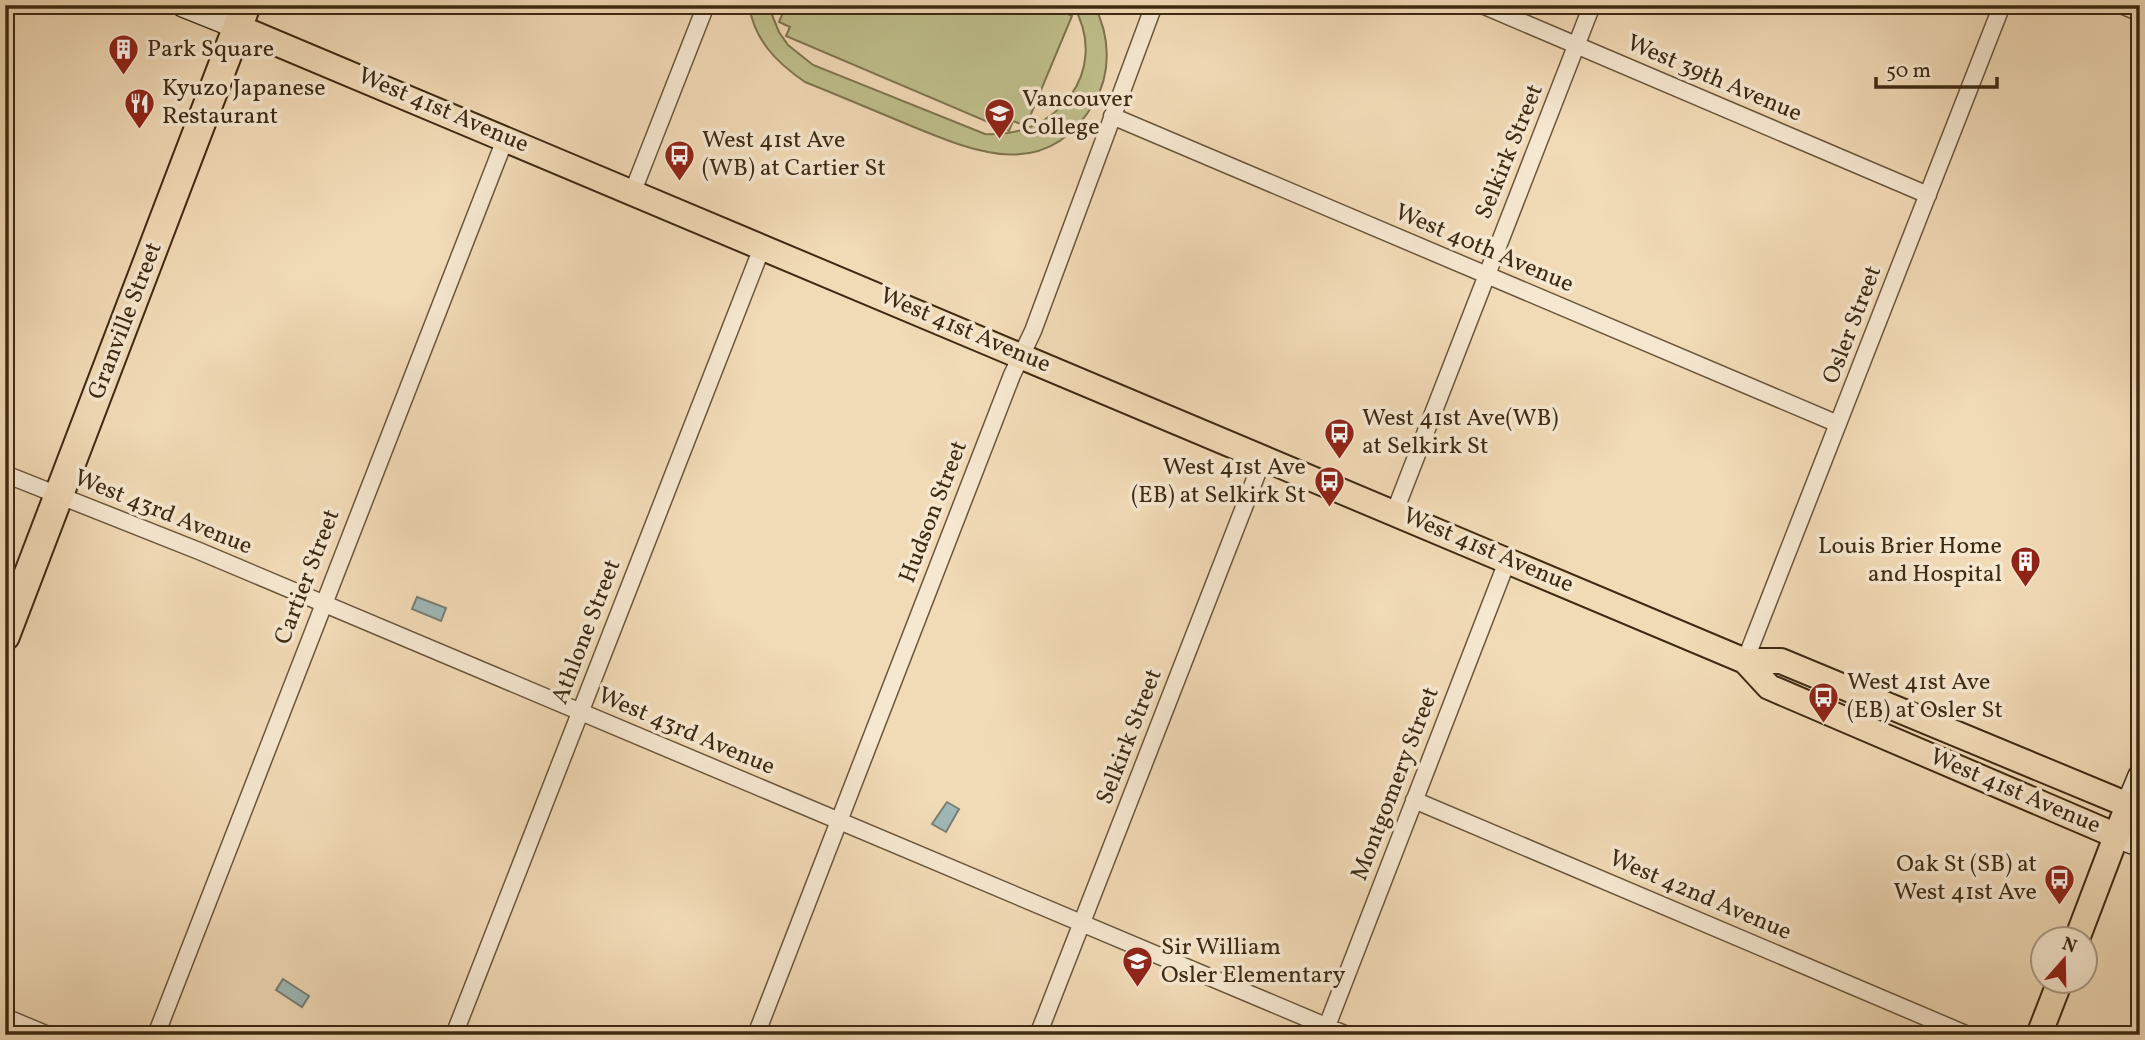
<svg xmlns="http://www.w3.org/2000/svg" width="2145" height="1040" font-family="Vollkorn,serif">
  <style>
    .green { fill: #bebe8b; stroke: #7e744e; stroke-width: 2 }
    .water { fill: #9fb8b8; stroke: #787f76; stroke-width: 2 }
    .lines { fill: none; stroke-linecap: round; stroke-linejoin: round }
    .street-casing { stroke: #6b563b; stroke-width: 19 }
    .secondary-casing { stroke: #3e2a12; stroke-width: 26 }
    .primary-casing { stroke: #3e2a12; stroke-width: 28 }
    .highway-casing { stroke: #3e2a12; stroke-width: 32 }
    .street { stroke: #f6e7d0; stroke-width: 16 }
    .secondary { stroke: #f6e7d0; stroke-width: 23 }
    .primary { stroke: #f1dab6; stroke-width: 24 }
    .highway { stroke: #f1dab6; stroke-width: 28 }
    .labels { text-anchor: middle; dominant-baseline: central; stroke-width: 7; stroke-linejoin: round; paint-order: stroke }
    .poi-label { font-size: 24px; fill: #3e2a12; stroke: #f6e7d0; text-anchor: start }
    .street-label { font-size: 24px; fill: #3e2a12; stroke: #f6e7d0 }
  </style>
  <rect width="100%" height="100%" fill="#f1dab6"/>
  <filter id="stains"><feTurbulence type="fractalNoise" baseFrequency=".00286" numOctaves="4"/><feColorMatrix values="0 0 0 0 .2 0 0 0 0 .09 0 0 0 0 .02 0 0 0 .5 -.17"/></filter>
  <radialGradient id="worn" r=".72"><stop offset=".6" stop-color="#630" stop-opacity="0"/><stop offset="1" stop-color="#630" stop-opacity=".3"/></radialGradient>
  <path class="green" d="M749 5H768L779 32 788 45 813 65 985 134C1055 139 1112 72 1073 5H1094C1110 35 1112 73 1094 103 1047 183 977 153 909 125 875 111 840 96 805 82 777 63 754 40 749 5Z
    M786 5H1062L1060 10 1072 16 1026 126 1013 121 1009 131 786 36 790 27 779 22Z"/>
  <path class="water" d="M417 597 446 608 441 621 412 609Z
    M947 802 959 809 946 832 932 824Z
    M283 979 309 996 302 1007 276 990Z"/>
  <g class="lines">
    <defs>
      <path id="street" d="M1482 5 1928 195
        M2121 5 2140 13
        M1112 116 1838 424
        M633 191 706 5
        M5 474 199 551 1347 1035
        M1395 511 1592 5
        M1745 661 2002 5
        M1414 800 1968 1035
        M5 1017 48 1035
        M1327 1026 1508 559
        M156 1035 506 137
        M454 1035 763 245
        M756 1035 1012 375 1033 331 1154 5
        M1038 1035 1264 456"/>
      <path id="secondary" d="M183 5 238 27
        M2140 776 2128 805 2140 810
        M2117 836 2140 845"/>
      <path id="primary" d="M238 27 1745 661H1781L2128 805 2077 939
        M1745 661 1769 687 2117 836
        M2039 1035 2060 981"/>
      <path id="highway" d="M5 636 246 5"/>
    </defs>
    <use href="#street" class="street-casing"/>
    <use href="#secondary" class="secondary-casing"/>
    <use href="#primary" class="primary-casing"/>
    <use href="#highway" class="highway-casing"/>
    <use href="#street" class="street"/>
    <use href="#secondary" class="secondary"/>
    <use href="#primary" class="primary"/>
    <use href="#highway" class="highway"/>
  </g>
  <defs>
    <symbol id="building-pin" viewBox="-11 -11 22 30"><path d="M0 17L-7.5 6A9.5 9.5 0 1 1 7.5 6Z" fill="#8f2418" stroke="#f6e7d0"/><path d="M-4-6H4V6H1V3H-1V6H-4ZM-2.5-4.3h1.7v1.8h-1.7ZM.8-4.3h1.7v1.8H.8ZM-2.5-1h1.7V.8h-1.7ZM.8-1h1.7V.8H.8Z" fill="#fff"/></symbol>
    <symbol id="restaurant-pin" viewBox="-11 -11 22 30"><path d="M0 17L-7.5 6A9.5 9.5 0 1 1 7.5 6Z" fill="#8f2418" stroke="#f6e7d0"/><path d="M-5-6h1v4h1v-4h1v4h1v-4h1v5L-1.5 .5V6h-2V.5L-5-1ZM5-6V6H3V1.5H1.5Q1.5-4 5-6Z" fill="#fff"/></symbol>
    <symbol id="school-pin" viewBox="-11 -11 22 30"><path d="M0 17L-7.5 6A9.5 9.5 0 1 1 7.5 6Z" fill="#8f2418" stroke="#f6e7d0"/><path d="M0-5L7-2L0 1L-7-2ZM-4 1L0 2.5L4 1V4Q0 6-4 4Z" fill="#fff"/></symbol>
    <symbol id="bus-pin" viewBox="-11 -11 22 30"><path d="M0 17L-7.5 6A9.5 9.5 0 1 1 7.5 6Z" fill="#8f2418" stroke="#f6e7d0"/><path d="M-5-6H5V4H4V6H2V4H-2V6H-4V4H-5ZM-3.5-4V0h7V-4ZM-3.5 1.2v1.5H-2V1.2ZM2 1.2v1.5H3.5V1.2Z" fill="#fff"/></symbol>
  </defs>
  <g fill-rule="evenodd">
    <use href="#building-pin" x="106" y="32" width="35" height="47"/>
    <use href="#restaurant-pin" x="122" y="86" width="35" height="47"/>
    <use href="#school-pin" x="982" y="96" width="35" height="47"/>
    <use href="#bus-pin" x="662" y="138" width="35" height="47"/>
    <use href="#bus-pin" x="1322" y="416" width="35" height="47"/>
    <use href="#bus-pin" x="1312" y="464" width="35" height="47"/>
    <use href="#building-pin" x="2008" y="544" width="35" height="47"/>
    <use href="#bus-pin" x="1806" y="680" width="35" height="47"/>
    <use href="#bus-pin" x="2042" y="862" width="35" height="47"/>
    <use href="#school-pin" x="1120" y="944" width="35" height="47"/>
  </g>
  <g class="labels">
    <g class="poi-label">
      <text x="147" y="50">Park Square</text>
      <text x="162" y="89">Kyuzo Japanese<tspan x="162" dy="28">Restaurant</tspan></text>
      <text x="1022" y="100">Vancouver<tspan x="1022" dy="28">College</tspan></text>
      <text x="702" y="141">West 41st Ave<tspan x="702" dy="28">(WB) at Cartier St</tspan></text>
      <text x="1362" y="419">West 41st Ave(WB)<tspan x="1362" dy="28">at Selkirk St</tspan></text>
      <text x="1306" y="468" text-anchor="end">West 41st Ave<tspan x="1306" dy="28">(EB) at Selkirk St</tspan></text>
      <text x="2002" y="547" text-anchor="end">Louis Brier Home<tspan x="2002" dy="28">and Hospital</tspan></text>
      <text x="1847" y="683">West 41st Ave<tspan x="1847" dy="28">(EB) at Osler St</tspan></text>
      <text x="2037" y="865" text-anchor="end">Oak St (SB) at<tspan x="2037" dy="28">West 41st Ave</tspan></text>
      <text x="1161" y="948">Sir William<tspan x="1161" dy="28">Osler Elementary</tspan></text>
    </g>
    <g class="street-label">
      <text transform="translate(1714 79) rotate(23)">West 39th Avenue</text>
      <text transform="translate(443 111) rotate(23)">West 41st Avenue</text>
      <text transform="translate(1510 152) rotate(-68)">Selkirk Street</text>
      <text transform="translate(1484 249) rotate(23)">West 40th Avenue</text>
      <text transform="translate(126 321) rotate(-69)">Granville Street</text>
      <text transform="translate(1853 325) rotate(-69)">Osler Street</text>
      <text transform="translate(965 331) rotate(23)">West 41st Avenue</text>
      <text transform="translate(934 512) rotate(-69)">Hudson Street</text>
      <text transform="translate(163 513) rotate(22)">West 43rd Avenue</text>
      <text transform="translate(1488 551) rotate(23)">West 41st Avenue</text>
      <text transform="translate(308 577) rotate(-69)">Cartier Street</text>
      <text transform="translate(587 632) rotate(-69)">Athlone Street</text>
      <text transform="translate(686 732) rotate(23)">West 43rd Avenue</text>
      <text transform="translate(1130 737) rotate(-69)">Selkirk Street</text>
      <text transform="translate(1396 784) rotate(-69)">Montgomery Street</text>
      <text transform="translate(2015 792) rotate(23)">West 41st Avenue</text>
      <text transform="translate(1700 896) rotate(23)">West 42nd Avenue</text>
    </g>
  </g>
  <rect width="2145" height="1040" fill="none" stroke="#f1dab6" stroke-width="28"/>
  <rect x="7" y="7" width="2131" height="1026" fill="none" stroke="#3e2a12" stroke-width="3.5"/>
  <rect x="14" y="14" width="2117" height="1012" fill="none" stroke="#3e2a12" stroke-width="2"/>
  <g transform="translate(2064 960) rotate(20)"><circle r="33" fill="#f6e7d0" stroke="#ac9b84" stroke-width="2"/>
  <path d="M0-5L12 26L0 18L-12 26Z" fill="#8f2418"/>
  <text y="-10" font-size="19" font-weight="bold" text-anchor="middle" fill="#3e2a12">N</text>
  </g>
  <path d="M1876 77v10h121v-10" fill="none" stroke="#3e2a12" stroke-width="3.5"/>
  <text x="1886" y="77" font-size="21" fill="#3e2a12" stroke="#f6e7d0" stroke-width="5" paint-order="stroke">50 m</text>
  <rect width="100%" height="100%" filter="url(#stains)"/>
  <rect width="100%" height="100%" fill="url(#worn)"/>
</svg>
